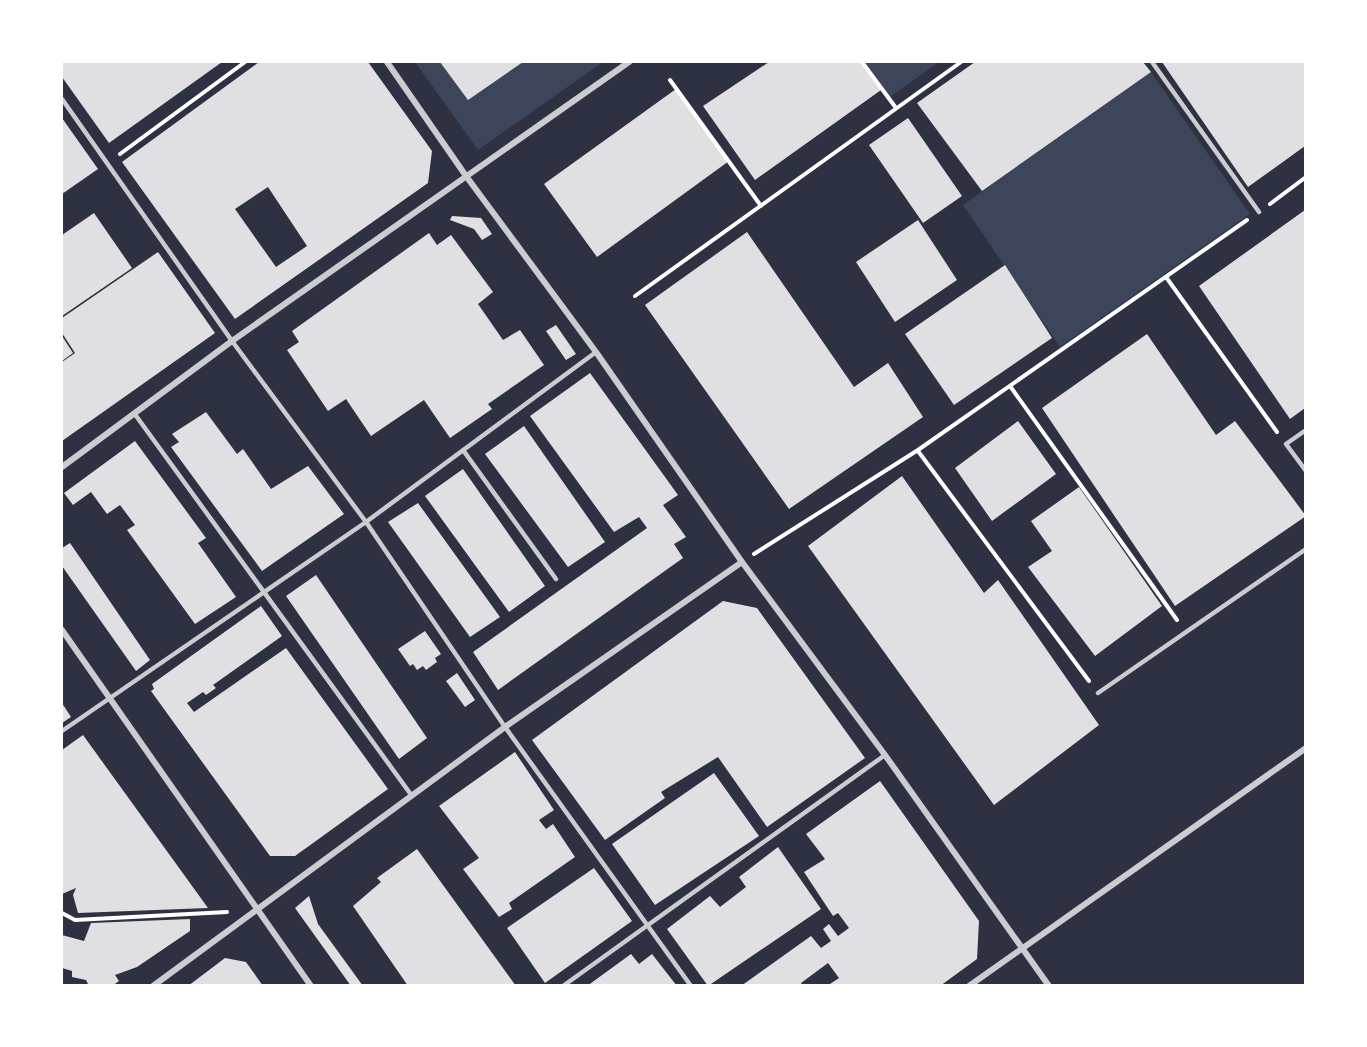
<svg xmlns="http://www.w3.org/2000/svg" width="1367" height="1047" font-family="'Fira Sans',sans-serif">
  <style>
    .green { fill: #3c4559 }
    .building { fill: #e0e0e3; fill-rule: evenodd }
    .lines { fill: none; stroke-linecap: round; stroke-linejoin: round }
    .path { stroke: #fff; stroke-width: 4 }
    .service { stroke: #caccd0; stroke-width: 4.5 }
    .minor { stroke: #caccd0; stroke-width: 6 }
  </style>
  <rect width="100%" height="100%" fill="#2d3142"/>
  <path class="green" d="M415 62H603L478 150Z
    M865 62H939L890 97Z
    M1151 72 1250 214 1060 347 963 205Z"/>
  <path class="building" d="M62 62H222L109 143 62 77Z
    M259 62H368L432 151 428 183 235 319 122 162ZM268 187 307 246 276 267 235 209Z
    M440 62H523L468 100Z
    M769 62H860L881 90 755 180 703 106Z
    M975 62H1143L1151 72 982 191 917 103Z
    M1162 62H1305V146L1248 187Z
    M676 89 729 161 597 257 544 184Z
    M62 118 98 169 62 194Z
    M908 118 962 196 923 223 869 145Z
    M1305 210V408L1290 419 1199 286Z
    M94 213 132 268 62 316V235Z
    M452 216 481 218 492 234 482 240 474 229 450 220Z
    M918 220 957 280 895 322 856 262Z
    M747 232 854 387 888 363 923 417 789 509 645 305Z
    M429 233 437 245 451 235 493 292 478 304 503 340 520 330 544 365 488 404 492 409 450 438 424 400 371 436 346 399 328 411 287 350 299 342 292 331Z
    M158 252 215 333 62 441V362L75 353 62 333V318Z
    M1005 265 1052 338 954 405 905 334Z
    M556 325 576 354 566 360 546 331Z
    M1147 334 1216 435 1235 421 1306 516 1175 606 1042 408Z
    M62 336 73 353 62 361Z
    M590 373 678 495 663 505 686 537 674 544 683 558 498 690 473 652 647 528 639 517 614 532 530 416Z
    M206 412 237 454 243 449 271 489 308 466 344 514 262 571 171 447 179 442 172 434Z
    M1018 421 1056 474 992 521 955 468Z
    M524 426 605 542 568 567 485 454Z
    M135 441 206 538 198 543 236 597 195 624 127 530 135 525 120 505 107 514 91 492 73 505 64 493Z
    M463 469 545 586 509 612 425 496Z
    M902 476 984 593 998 580 1099 725 994 805 808 546Z
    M1079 487 1162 606 1095 656 1028 567 1052 551 1031 521Z
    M418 503 500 617 470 637 388 522Z
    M70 543 150 660 136 671 62 566V548Z
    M316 575 427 738 399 759 286 596Z
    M723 601 757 608 865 758 767 827 718 757 661 792 665 798 605 840 532 740Z
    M261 606 282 636 213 685 216 688 206 695 203 692 187 703 194 712 286 648 388 789 295 856H270L151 691 154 689 152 684Z
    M425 631 441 654 435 658 437 662 426 670 423 666 417 670 413 664 410 666 398 649Z
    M457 673 475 700 465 707 446 681Z
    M62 703 71 717 62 723Z
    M83 735 208 908 78 913 73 895 76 888 62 894V750Z
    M515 752 554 810 539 820 546 829 553 824 575 857 509 903 512 909 499 917 463 869 479 858 439 806Z
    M714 773 759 836 655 905 612 844Z
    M880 781 979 921 977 959 940 986H827L839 978 828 963 801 983 803 986H741L811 936 821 948 831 941 823 929 829 924 838 936 849 928 838 913 833 916 804 872 825 859 806 834Z
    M778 847 821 909 708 986 667 929 710 896 720 907 746 887 739 877Z
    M417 849 516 986H408L353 906 381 882 377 878Z
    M594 868 632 921 545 983 507 928Z
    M309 896 318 924 363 986H351L295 908Z
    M190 919V931L137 967 115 975 119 981 112 986H89L86 980 72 977V971L62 968V935L84 941 91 923Z
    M631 954 639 964 652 954 677 986H587Z
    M225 958 246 962 263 986H188Z"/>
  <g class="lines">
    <path class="path" d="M862 62 896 108
      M670 80 761 206
      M120 154 245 62
      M1270 204 1306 177
      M1166 277 1277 432
      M635 296 961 62
      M1010 386 1177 620
      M918 451 1089 681
      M754 554 918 450 1247 220
      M62 913 75 920 227 912"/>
    <path class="service" d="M1152 62 1259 212
      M62 99 232 341 366 522 505 727 691 986
      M134 413 412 796
      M1306 430 1286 444 1306 471
      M463 450 556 579
      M1098 693 1306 549
      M62 731 366 522 596 352
      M563 986 885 755"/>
    <path class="minor" d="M387 62 466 176 596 352 742 562 885 755 1049 986
      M62 467 232 341 629 62
      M62 630 311 986
      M153 986 505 727 742 562
      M969 986 1306 748"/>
  </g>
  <rect width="1367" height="1047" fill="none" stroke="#ffffff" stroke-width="126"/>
</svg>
